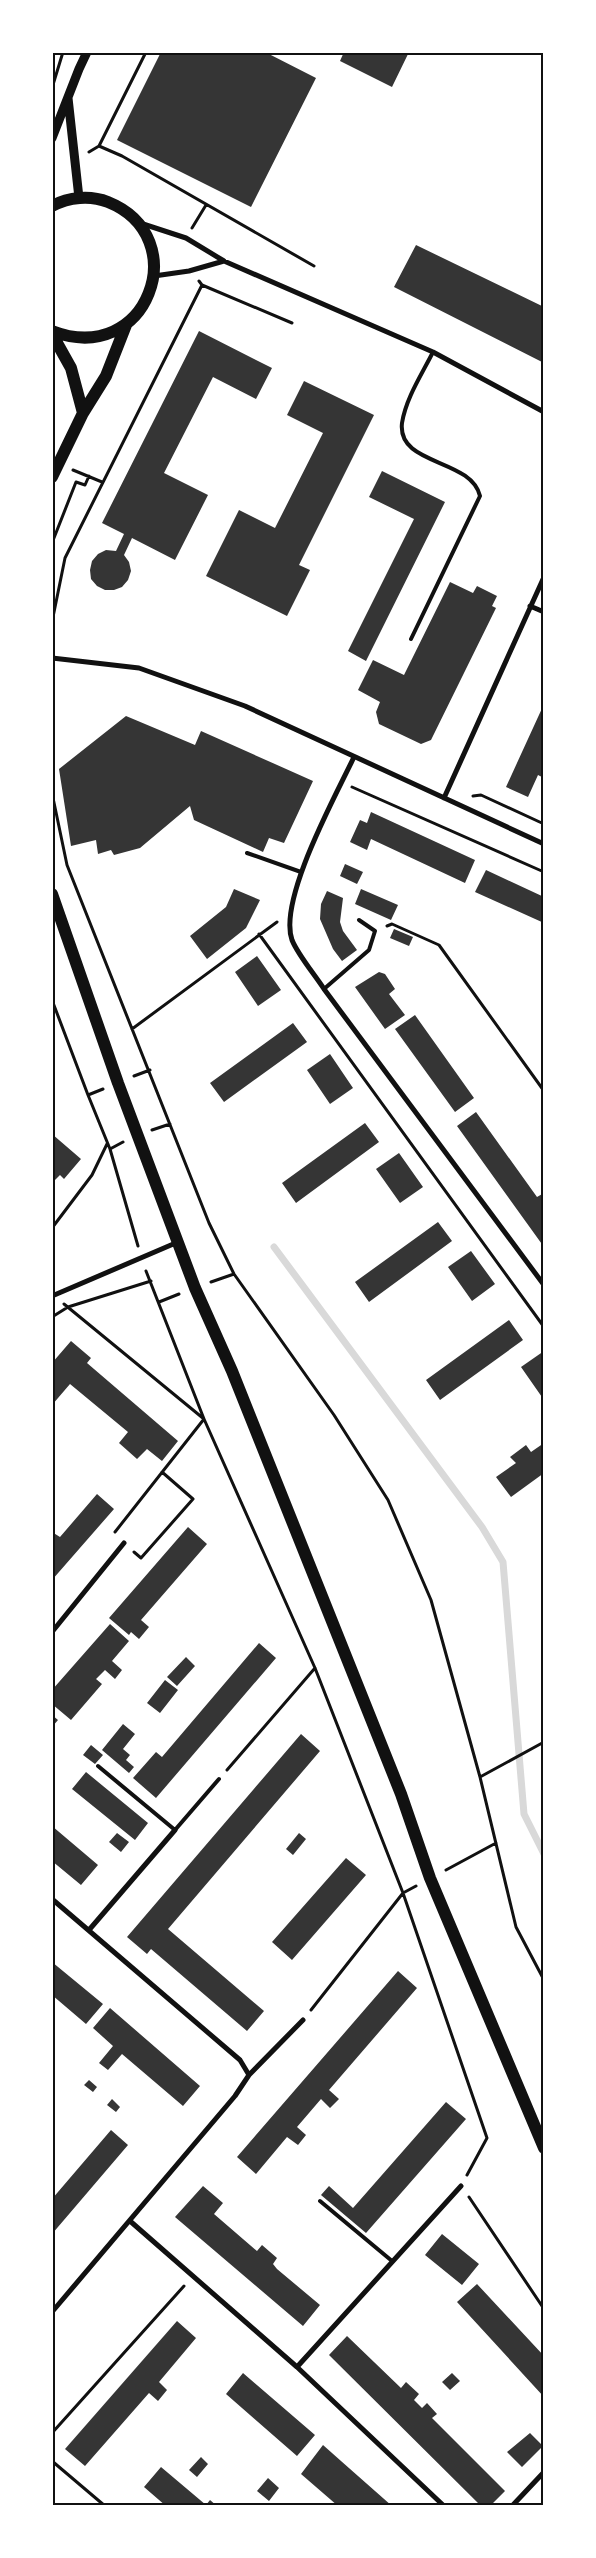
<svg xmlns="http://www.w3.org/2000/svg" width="596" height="2558" font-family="'Source Sans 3',sans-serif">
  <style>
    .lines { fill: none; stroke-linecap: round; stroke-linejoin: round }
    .stream { stroke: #d9d9d9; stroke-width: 7 }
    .building { fill: #353535 }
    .path { stroke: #111; stroke-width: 3 }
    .service { stroke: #111; stroke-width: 4 }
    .minor { stroke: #111; stroke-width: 5 }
    .tertiary { stroke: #111; stroke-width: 9 }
    .primary { stroke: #111; stroke-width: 12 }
    .neatline { fill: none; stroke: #111; stroke-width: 2 }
  </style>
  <rect width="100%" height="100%" fill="#fff"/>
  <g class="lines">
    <path class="stream" d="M274 1247 482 1527 503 1562 524 1814 544 1854"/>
  </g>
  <path class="building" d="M161 52H265L316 78 251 207 117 140Z
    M344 52H409L392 87 340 61Z
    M416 245 544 307V363L394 287Z
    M199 331 272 368 256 399 213 377 164 473 208 495 175 560 132 538 124 555 129 562 131 571 128 580 122 587 114 590H105L97 586 91 579 90 570 92 561 98 554 106 550 116 551 124 534 102 523Z
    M304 381 374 415 299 565 310 570 287 616 206 576 239 510 275 528 323 433 287 415Z
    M382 471 445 502 366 661 348 651 414 519 369 497Z
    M450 582 473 593 477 586 497 596 492 606 496 608 431 740 421 744 379 724 376 712 380 702 358 690 373 660 404 675Z
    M544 704V778L538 775 528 797 506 787Z
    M126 716 195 745 201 731 313 781 284 843 269 838 263 852 194 820 190 806 140 848 114 855 111 850 98 854 96 840 71 846 59 769Z
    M371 812 475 860 465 883 371 839 367 850 350 842 360 820 367 823Z
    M345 864 363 872 357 884 340 876Z
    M486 870 544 897V923L475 892Z
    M234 889 260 900 246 928 207 959 190 936 226 907Z
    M361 889 398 905 391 920 355 904Z
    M327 891 343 898 340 922 343 931 357 950 342 961 333 949 320 919 321 904Z
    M394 929 413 937 409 946 390 938Z
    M257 956 281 990 258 1006 235 972Z
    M379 972 385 974 395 989 389 994 405 1015 385 1029 355 987Z
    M415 1015 474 1098 455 1112 395 1029Z
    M293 1023 307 1042 224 1102 210 1083Z
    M330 1054 353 1088 330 1104 307 1070Z
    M476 1112 537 1197 544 1193V1247L457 1126Z
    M365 1123 379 1142 296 1203 282 1183Z
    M52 1134 81 1159 64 1179 60 1175 52 1183Z
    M399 1153 423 1187 400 1203 376 1169Z
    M438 1222 452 1241 369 1302 355 1282Z
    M471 1251 495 1284 472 1301 448 1267Z
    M509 1320 523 1340 440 1400 426 1380Z
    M71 1341 91 1358 87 1363 178 1441 162 1461 147 1449 137 1459 119 1443 128 1432 70 1384 52 1405V1363Z
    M544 1351V1400L521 1367Z
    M544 1443V1473L511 1497 496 1477 516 1463 510 1457 526 1445 531 1452Z
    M97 1494 114 1509 52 1580V1532L60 1537Z
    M188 1527 207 1544 141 1620 149 1627 139 1639 131 1632 129 1635 109 1618Z
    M110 1624 129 1641 112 1661 122 1670 115 1679 105 1670 96 1679 102 1684 71 1720 52 1704V1690Z
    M259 1643 276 1658 156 1798 133 1778 156 1752 162 1757Z
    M186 1657 195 1666 177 1686 167 1677Z
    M165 1680 178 1690 160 1713 147 1703Z
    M52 1715 58 1720 52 1727Z
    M123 1724 135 1734 123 1749 130 1755 126 1760 134 1767 129 1773 102 1750Z
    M301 1734 320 1751 168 1929 264 2011 247 2031 151 1949 147 1954 127 1937Z
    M91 1745 103 1755 95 1764 83 1755Z
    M86 1772 148 1823 135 1840 72 1789Z
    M52 1826 98 1865 81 1885 52 1861Z
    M117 1833 129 1842 121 1852 109 1842Z
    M299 1833 306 1839 293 1855 286 1849Z
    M346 1858 366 1875 292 1960 272 1942Z
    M52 1962 103 2004 86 2024 52 1995Z
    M398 1971 417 1988 329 2090 339 2099 330 2108 321 2099 297 2127 306 2135 298 2145 287 2137 256 2174 237 2157Z
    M110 2008 200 2086 183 2106 122 2054 108 2070 99 2063 113 2046 93 2028Z
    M89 2080 97 2087 93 2092 84 2085Z
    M112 2099 120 2107 116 2112 107 2105Z
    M446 2102 466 2119 366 2233 321 2195 329 2186 353 2208Z
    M111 2130 128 2145 52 2234V2199Z
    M203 2186 223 2203 214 2214 257 2251 262 2245 277 2258 273 2264 277 2269 320 2305 303 2326 175 2217Z
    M442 2234 479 2264 462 2285 425 2255Z
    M477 2284 544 2356V2397L457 2302Z
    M177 2321 196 2338 159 2382 167 2390 158 2401 149 2393 85 2466 65 2449Z
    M347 2336 401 2388 406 2382 419 2394 414 2400 422 2408 427 2403 437 2414 432 2418 505 2491 490 2506H481L329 2355Z
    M243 2373 315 2435 297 2456 226 2394Z
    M452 2373 460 2381 450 2390 442 2382Z
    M530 2433 543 2446 522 2467 507 2452Z
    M323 2445 341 2461 392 2506H338L301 2474Z
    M201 2457 208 2464 197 2477 189 2470Z
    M161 2467 206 2505 210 2500 217 2506H166L144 2487Z
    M268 2478 279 2488 269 2501 257 2491Z"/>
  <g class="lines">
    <path class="path" d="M52 88 63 52
      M99 146 122 156 314 266
      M89 152 99 146 146 52
      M192 228 206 205
      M202 285 292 323
      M73 470 102 482
      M52 543 76 482 85 485 89 476
      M52 622 65 558 202 285 199 281
      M352 787 544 872
      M52 793 67 865 209 1223 234 1274 334 1415 388 1500 431 1600 480 1777 516 1927 544 1980
      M473 796 481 795 544 824
      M387 926 392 924 439 945 544 1091
      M259 934 544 1327
      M52 1000 88 1095 103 1089
      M132 1029 277 922
      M134 1076 150 1070
      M88 1095 110 1149 138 1246
      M152 1130 170 1124
      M110 1149 123 1142
      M52 1228 92 1175 107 1144
      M211 1282 234 1274
      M159 1302 179 1294
      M64 1304 204 1419 315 1668 403 1893 487 2138 467 2175
      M52 1317 68 1307 151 1281
      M115 1532 204 1419 146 1271
      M134 1552 141 1558 193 1499 162 1472
      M227 1770 315 1668
      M480 1777 544 1742
      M446 1870 496 1843
      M311 2010 403 1893 416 1886
      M469 2197 544 2309
      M52 2433 184 2286
      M52 2461 105 2506"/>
    <path class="service" d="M411 639 480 496C471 458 397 466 402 423 406 398 422 374 433 352
      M247 853 301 872
      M324 989 369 950 375 931 359 920
      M98 1766 175 1830 219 1779
      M320 2201 392 2261"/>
    <path class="minor" d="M140 223 186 238 224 261 433 352 544 412
      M154 276 189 271 224 261
      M530 606 544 612
      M52 658 139 668 245 706 544 844
      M354 757C335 797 278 900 292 940 298 955 315 975 324 989L544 1285
      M444 798 544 577
      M52 1296 178 1242
      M52 1632 124 1543
      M52 1899 240 2060 249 2075
      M89 1930 175 1830
      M130 2221 297 2367 444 2506
      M52 2312 235 2096 249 2075 303 2020
      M297 2367 461 2186
      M512 2506 544 2472"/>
    <path class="tertiary" d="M68 98 79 198
      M52 138 79 69 87 52"/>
    <path class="primary" d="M52 206C69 197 90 195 108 202 195 237 148 368 52 331
      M52 334 71 368 83 413
      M52 477 83 413 106 376 126 325
      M52 894 118 1083 195 1288 232 1371 401 1794 430 1878 544 2148"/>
  </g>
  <rect width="596" height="2558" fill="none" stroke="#ffffff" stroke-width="108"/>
  <rect x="54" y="54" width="488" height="2450" class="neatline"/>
</svg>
